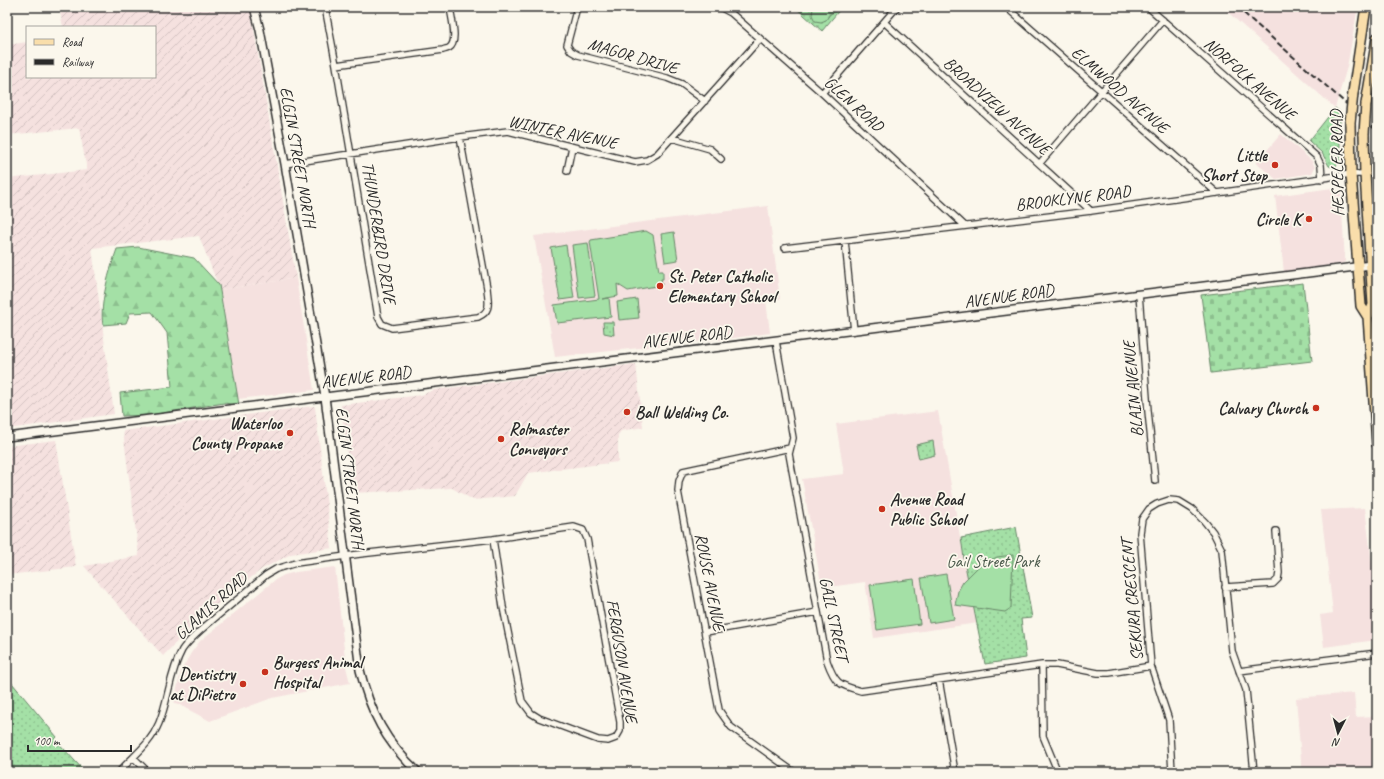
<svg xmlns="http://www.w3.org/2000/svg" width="1384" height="779" font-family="Caveat,sans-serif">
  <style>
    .built { fill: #f5e1df }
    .industrial { fill: url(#industrial-furrows) }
    .grass { fill: url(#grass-dots); stroke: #688668 }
    .forest { fill: url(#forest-firs); stroke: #688668 }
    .cemetery { fill: url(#cemetery-stones); stroke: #688668 }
    .pitch { fill: #a4e0a6; stroke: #688668 }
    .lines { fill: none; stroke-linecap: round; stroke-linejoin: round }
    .minor-casing { stroke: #2b2b2b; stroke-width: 8 }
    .tertiary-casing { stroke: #2b2b2b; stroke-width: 10 }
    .primary-casing { stroke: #2b2b2b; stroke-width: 12 }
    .minor { stroke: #fbf7ec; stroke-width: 5.5 }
    .tertiary { stroke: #fbf7ec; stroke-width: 7 }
    .primary { stroke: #f9deab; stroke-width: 9 }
    .rail { stroke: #2b2b2b; stroke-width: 2; stroke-dasharray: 6 3; stroke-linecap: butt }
    .primary-bridge-casing { stroke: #2b2b2b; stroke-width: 12; stroke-linecap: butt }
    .primary-bridge { stroke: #f9deab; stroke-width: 9 }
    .poi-dot { fill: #c8321e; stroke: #fbf7ec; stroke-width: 1.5 }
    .labels { text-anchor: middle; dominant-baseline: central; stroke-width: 3.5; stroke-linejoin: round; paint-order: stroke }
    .street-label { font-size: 17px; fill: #2b2b2b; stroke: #fbf7ec }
    .poi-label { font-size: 17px; font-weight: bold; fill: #2b2b2b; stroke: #fbf7ec; text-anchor: end }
    .park-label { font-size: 17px; fill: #49584a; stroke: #fbf7ec }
  </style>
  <defs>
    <pattern id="industrial-furrows" width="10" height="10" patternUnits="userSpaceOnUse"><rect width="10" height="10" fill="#f5e1df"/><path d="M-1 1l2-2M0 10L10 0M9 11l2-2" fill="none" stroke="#d2c1c0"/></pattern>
    <pattern id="grass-dots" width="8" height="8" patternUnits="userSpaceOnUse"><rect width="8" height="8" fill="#a4e0a6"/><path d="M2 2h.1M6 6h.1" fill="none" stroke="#8dc08f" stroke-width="1.8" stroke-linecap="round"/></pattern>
    <pattern id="forest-firs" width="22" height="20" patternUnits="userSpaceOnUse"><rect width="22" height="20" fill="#a4e0a6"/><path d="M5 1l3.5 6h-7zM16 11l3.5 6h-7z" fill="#8dc08f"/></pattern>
    <pattern id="cemetery-stones" width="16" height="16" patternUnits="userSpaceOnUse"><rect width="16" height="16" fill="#a4e0a6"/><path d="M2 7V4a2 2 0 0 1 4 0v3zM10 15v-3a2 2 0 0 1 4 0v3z" fill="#8dc08f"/></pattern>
  </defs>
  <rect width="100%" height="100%" fill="#fbf7ec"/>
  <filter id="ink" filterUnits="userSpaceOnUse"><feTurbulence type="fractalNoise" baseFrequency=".025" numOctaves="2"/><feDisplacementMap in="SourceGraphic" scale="8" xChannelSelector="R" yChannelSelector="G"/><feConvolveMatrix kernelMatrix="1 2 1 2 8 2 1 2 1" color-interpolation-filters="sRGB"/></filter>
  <g filter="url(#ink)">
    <path class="built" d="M1222 7H1358L1347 67 1335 108Z
      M1281 134 1312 161 1315 167 1312 173 1276 179 1256 163Z
      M1332 188 1337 190 1341 194 1345 262 1340 264 1284 272 1275 196Z
      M768 206 780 299 766 300 770 333 718 340 717 338H714V340L555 357 534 236Z
      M296 278 314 390 238 399 220 290Z
      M938 411 965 565 978 623 874 638 865 582 822 588 802 479 844 474 836 424Z
      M1365 508 1377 604V640L1324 647 1320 615 1333 613 1321 510Z
      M335 567 346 667 350 683 272 698 210 721 174 702 181 671 191 653 200 641 275 580 284 575 296 572Z
      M1354 693 1356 717 1377 716V772H1302L1296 698Z"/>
    <path class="industrial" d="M59 7H247L251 13 296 278 220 290 199 236 92 248 114 414 7 429V179L87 170 79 128 7 135V45L27 42V77H155V27H63Z
      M636 364 643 427 621 431 618 435V462L528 473 515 496 473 500 452 488 352 493 341 405 421 395 434 390Z
      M314 406 315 407 332 548 291 554 262 569 200 618 163 656 84 566 139 556 123 431Z
      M56 440 76 567 7 575V446Z"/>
    <path class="grass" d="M795 7H842L822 31Z
      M1335 108 1340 112V160L1336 166 1334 167 1329 166 1322 153 1309 141Z
      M603 322H613L614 335 604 333Z
      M933 441 935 455 919 459 916 445Z
      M1016 527 1032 618 1021 619 1026 658 985 664 965 565 961 538Z
      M7 677 57 737 55 739 85 772H7Z"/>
    <path class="forest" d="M815 7H842L841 9 830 14 826 20 821 22 815 21 812 15 813 8Z
      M138 247 194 258 219 285 239 405 224 403 150 415 122 416 120 393 172 387 167 333 152 312 130 313 126 323 103 325C99 304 110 269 117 249Z"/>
    <path class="cemetery" d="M1303 283 1312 361 1211 373 1201 295Z"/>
    <path class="pitch" d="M646 231 653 235 659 271H663V279H661L662 285 628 291 617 284 618 296 602 299 609 298 611 317 557 323 554 305 599 299 590 242 591 240Z
      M674 232 678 260 665 262 661 234Z
      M588 243 595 296 579 298 572 245Z
      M566 245 574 298 560 300 551 248Z
      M637 299 639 318 619 320 617 302Z
      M1013 555 1011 608 1005 612 955 605 958 591 963 582 979 566 997 557Z
      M946 574 954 619 929 623 921 578Z
      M914 579 920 624 877 630 870 585Z"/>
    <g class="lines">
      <defs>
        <path id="minor" d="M325 7 336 65 378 317 382 324 392 328 478 317C492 311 488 302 487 288L460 137
          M577 7 567 45 571 51 578 55 667 78 682 84 705 101
          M720 7 731 13 822 93 965 226
          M1006 7 1217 193
          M1148 7 1317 157 1321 165 1322 179
          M884 22 1091 211
          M336 65 443 50C445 49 447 49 449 48 459 42 451 17 450 7
          M822 93 897 7
          M672 138 710 149 721 159
          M1040 163 1163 20
          M285 164 460 137 508 131 635 162 647 160 657 154 760 39
          M567 171 572 147
          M845 241 854 331
          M785 248 1091 211 1351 174H1365
          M1139 294 1148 411 1155 481
          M776 341 793 438 789 454 827 661C835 683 838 685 861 691L1042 665H1057L1098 673H1109L1151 666
          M790 448 683 471 679 481 678 491 719 710 731 727 794 772
          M1225 587 1273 584 1278 579 1279 573 1276 531
          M706 632 818 612
          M1042 665 1043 736 1057 770
          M1239 671 1377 653
          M939 680 955 772
          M134 758 148 772
          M119 772C134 755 150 745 159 723 169 699 169 674 182 650 190 638 203 628 215 618 232 604 249 590 266 575L276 569 296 563 360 554 493 539 574 527 583 530 587 539 620 722V731L616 738 608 741 598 740 539 718 531 713 522 701 503 607 493 539
          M1172 772 1169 720 1151 666 1140 533 1142 519 1149 509 1157 504 1169 500 1179 501 1192 509 1205 522 1213 532 1222 550 1232 651 1246 690 1254 772"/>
        <path id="tertiary" d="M254 7 260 30 285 164 325 397 360 670C370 712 386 743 418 772
          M7 437 1371 265"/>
        <path id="primary" d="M1353 93 1366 7
          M1366 104 1377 38
          M1350 123 1351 174 1361 306 1368 317
          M1364 134 1365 174 1373 305 1368 317 1377 444"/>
      </defs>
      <use href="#minor" class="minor-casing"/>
      <use href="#tertiary" class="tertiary-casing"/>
      <use href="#primary" class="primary-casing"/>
      <use href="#minor" class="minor"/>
      <use href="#tertiary" class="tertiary"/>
      <use href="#primary" class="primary"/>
      <path class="rail" d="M1237 7 1377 131"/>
      <defs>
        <path id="primary-bridge" d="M1350 123 1353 93
          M1364 134 1366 104"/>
      </defs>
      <use href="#primary-bridge" class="primary-bridge-casing"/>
      <use href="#primary-bridge" class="primary-bridge"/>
    </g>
  </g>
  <g class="poi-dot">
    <circle cx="1275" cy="165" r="4"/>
    <circle cx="1309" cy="219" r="4"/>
    <circle cx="660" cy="286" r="4"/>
    <circle cx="1316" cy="408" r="4"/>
    <circle cx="627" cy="412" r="4"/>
    <circle cx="290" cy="433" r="4"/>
    <circle cx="501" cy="439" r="4"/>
    <circle cx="882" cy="509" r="4"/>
    <circle cx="265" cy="672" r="4"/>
    <circle cx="243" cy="684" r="4"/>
  </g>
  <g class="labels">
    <g class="street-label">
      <text transform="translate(633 56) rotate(16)">MAGOR DRIVE</text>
      <text transform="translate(1250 79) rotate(41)">NORFOLK AVENUE</text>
      <text transform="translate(1120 90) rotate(41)">ELMWOOD AVENUE</text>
      <text transform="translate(854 104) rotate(42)">GLEN ROAD</text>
      <text transform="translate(997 106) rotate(42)">BROADVIEW AVENUE</text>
      <text transform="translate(563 132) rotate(12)">WINTER AVENUE</text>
      <text transform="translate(298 157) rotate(80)">ELGIN STREET NORTH</text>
      <text transform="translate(1337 163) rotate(-91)">HESPELER ROAD</text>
      <text transform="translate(1073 198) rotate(-7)">BROOKLYNE ROAD</text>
      <text transform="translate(379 233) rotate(81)">THUNDERBIRD DRIVE</text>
      <text transform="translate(1009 296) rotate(-8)">AVENUE ROAD</text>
      <text transform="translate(687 337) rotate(-7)">AVENUE ROAD</text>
      <text transform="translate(366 377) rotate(-7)">AVENUE ROAD</text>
      <text transform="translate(1133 389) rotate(-95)">BLAIN AVENUE</text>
      <text transform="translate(350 478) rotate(83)">ELGIN STREET NORTH</text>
      <text transform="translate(710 582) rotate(79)">ROUSE AVENUE</text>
      <text transform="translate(1132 600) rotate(-95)">SEKURA CRESCENT</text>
      <text transform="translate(211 606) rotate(-42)">GLAMIS ROAD</text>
      <text transform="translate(834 619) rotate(78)">GAIL STREET</text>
      <text transform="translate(622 661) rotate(81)">FERGUSON AVENUE</text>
    </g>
    <g class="poi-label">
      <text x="1267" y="155">Little<tspan x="1267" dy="20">Short Stop</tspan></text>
      <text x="1301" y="219">Circle K</text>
      <text x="668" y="276" text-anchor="start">St. Peter Catholic<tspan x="668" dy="20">Elementary School</tspan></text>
      <text x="1308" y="408">Calvary Church</text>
      <text x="635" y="412" text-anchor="start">Ball Welding Co.</text>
      <text x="282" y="423">Waterloo<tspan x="282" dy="20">County Propane</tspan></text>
      <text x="509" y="429" text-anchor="start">Rolmaster<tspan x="509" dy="20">Conveyors</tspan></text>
      <text x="890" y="499" text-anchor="start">Avenue Road<tspan x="890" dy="20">Public School</tspan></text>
      <text x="273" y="662" text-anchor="start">Burgess Animal<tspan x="273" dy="20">Hospital</tspan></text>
      <text x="235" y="674">Dentistry<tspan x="235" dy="20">at DiPietro</tspan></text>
    </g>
    <g class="park-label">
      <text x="993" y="561">Gail Street Park</text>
    </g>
  </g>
  <rect width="1384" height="779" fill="none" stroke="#fbf7ec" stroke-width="24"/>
  <rect x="12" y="12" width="1360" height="755" fill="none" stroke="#2b2b2b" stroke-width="1.5" filter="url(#ink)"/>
  <rect x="26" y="26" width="130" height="52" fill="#fbf7ec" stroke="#a8a59f"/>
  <rect x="34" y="39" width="20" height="6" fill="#f9deab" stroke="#a8a59f"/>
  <text x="62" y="46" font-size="12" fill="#2b2b2b">Road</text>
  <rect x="34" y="59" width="20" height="6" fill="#2b2b2b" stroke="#a8a59f"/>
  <text x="62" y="66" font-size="12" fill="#2b2b2b">Railway</text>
  <g transform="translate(1338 733) rotate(186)" stroke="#fbf7ec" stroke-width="3" paint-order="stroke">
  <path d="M0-3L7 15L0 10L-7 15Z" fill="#2b2b2b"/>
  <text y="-6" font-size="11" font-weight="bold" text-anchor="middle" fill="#2b2b2b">N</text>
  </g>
  <path d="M28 745v6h103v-6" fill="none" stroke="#2b2b2b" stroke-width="2"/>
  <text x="34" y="745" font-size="12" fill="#2b2b2b" stroke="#fbf7ec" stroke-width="3" paint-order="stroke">100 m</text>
</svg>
